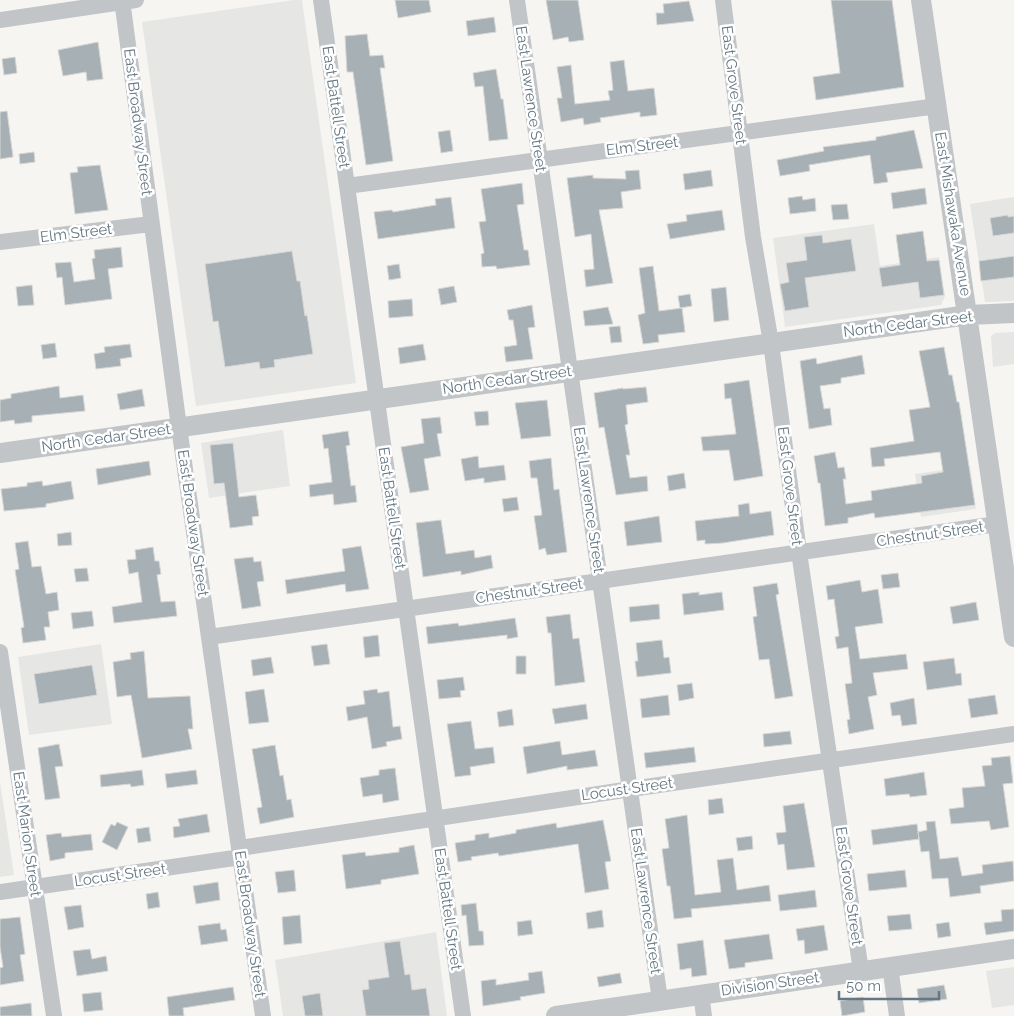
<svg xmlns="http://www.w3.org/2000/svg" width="1014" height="1016" font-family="Raleway,sans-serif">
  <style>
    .built { fill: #e6e7e5 }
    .building { fill: #a7b0b5; stroke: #d7d7d4 }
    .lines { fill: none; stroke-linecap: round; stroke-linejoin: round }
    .minor { stroke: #c1c5c8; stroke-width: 16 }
    .tertiary { stroke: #c1c5c8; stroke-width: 20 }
    .labels { text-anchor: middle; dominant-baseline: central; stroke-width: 5; stroke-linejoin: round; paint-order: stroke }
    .street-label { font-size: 15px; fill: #647783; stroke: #fff }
  </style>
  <rect width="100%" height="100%" fill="#f6f5f2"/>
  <path class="built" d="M294 0H302L356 383 196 406 142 22Z
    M1014 197V301L985 302 970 204Z
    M874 224 880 266 939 257 945 296 941 305 785 327 773 238Z
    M1014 332V364L993 367 991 336 995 333Z
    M283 430 290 486 209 498 201 443Z
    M970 466 976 509 921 517 915 474Z
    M101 644 112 724 29 735 18 657Z
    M0 782 14 875 0 877Z
    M436 932 447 1016H283L275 960Z
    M1014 967V1005L992 1008 986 971Z"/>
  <path class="building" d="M395 0H429L431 12 398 18Z
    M546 0H578L584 40 569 42 568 37 553 40Z
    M831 0H892L904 87 816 100 813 77 840 73Z
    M689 1 694 21 657 25 656 13H664L663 4Z
    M494 17 496 32 468 36 466 21Z
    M367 34 370 56 383 55 385 68H380L393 161 366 165 353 72H347L345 36Z
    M98 42 103 79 87 81 86 72 63 76 58 50Z
    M15 57 17 73 4 75 2 59Z
    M624 60 628 91 654 88 657 115 640 117V112L600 118 601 122 584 125 583 118 561 122 557 98H562L557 67 571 65 575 104 610 100 608 91 613 90 610 62Z
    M496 69 501 99H503L508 139 489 141 483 86 475 87 473 73Z
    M7 111 13 157 0 159V112Z
    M450 130 453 151 441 153 438 132Z
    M914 130 923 168 886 173 888 182 874 184 870 155 809 165 810 171 780 176 777 160 824 151 823 147 876 140V137Z
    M34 152 35 162 20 164 19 154Z
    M100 165 108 210 75 214 70 173 78 172 77 167Z
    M639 170 641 189 621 192 623 208 599 210 613 283 586 287 584 270 594 269 591 234 575 237 567 178 593 175V178L626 179 625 171Z
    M711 170 713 186 685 190 683 174Z
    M522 183 524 204 517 205 524 250H528L530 265 497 269 496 266 482 267 481 254 484 253 479 222 486 221 481 189Z
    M925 188 927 204 893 209 891 193Z
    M802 196 803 200 815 198 816 211 790 214 788 198Z
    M451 197 455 228 378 239 374 212 392 210 393 212 436 205 435 199Z
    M847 204 849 219 833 220 831 205Z
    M722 210 725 230 670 239 667 224 687 221 686 215Z
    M1008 215V217L1014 216V233L993 236 990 218Z
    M923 231 927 261 939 260 944 295 920 298 918 282 882 287 879 268 900 265 896 235Z
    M822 235 823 243 851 239 856 271 805 278 809 307 785 311 780 284 789 282 786 263 807 260 804 237Z
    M121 247 123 267 108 269 112 299 65 305 62 277 57 278 55 263 71 262 74 282 95 279 92 259 95 258 94 250Z
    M292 251 297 281H300L305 316 307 315 313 354 274 360 275 367 260 369 259 362 225 367 218 321 213 322 205 264Z
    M1014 256V277L981 281 979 261Z
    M399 264 401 278 389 280 387 266Z
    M653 266 659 311 682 308 685 332 658 335 659 342 643 344 638 315 645 313 639 268Z
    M32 285 34 305 18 306 16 287Z
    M454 286 457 302 441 305 438 289Z
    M726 287 729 320 714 322 711 289Z
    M690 294 692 306 680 308 678 296Z
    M412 299 413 316 389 318 388 301Z
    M532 305 535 327 528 328 533 359 506 362 504 347 517 345 513 320H509L507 310Z
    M608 307 613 324 585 326 583 311Z
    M620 326 622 342 611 343 609 327Z
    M55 343 57 357 43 359 41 345Z
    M130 344 132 357 120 359 121 366 96 369 94 354 105 352 104 347Z
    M423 344 426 360 400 364 398 348Z
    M944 347 949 375H952L957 402H959L975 505 875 518 874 513 848 518V523L825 526 820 483H818L814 456 835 452 838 468 844 467 846 479H843L846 504 872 500 871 491 922 483 921 476 943 472 940 452 884 459 885 466 872 467 870 448 914 441 909 410 930 407 919 351Z
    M862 355 865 374 841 378V383L820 386 824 409 830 408 832 425 809 429 800 361 816 358 817 364Z
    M749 380 763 476 734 481 729 450 703 451 701 437 736 434 731 398 725 399 724 384Z
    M59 386 60 398 83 395 85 411 32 416V422L15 424 14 420 0 422V400L11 398V394Z
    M646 387 648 402 626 405 628 424 625 425 630 455H626L630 478 647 476 648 491 616 495 604 427 599 428 594 393 623 388V389Z
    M142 389 145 406 120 410 117 394Z
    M547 400 551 436 521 439 515 403Z
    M488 411 489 425 476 426 474 412Z
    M440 417 442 433 437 434 441 456 424 459 429 490 410 493 401 447 424 443 421 419Z
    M348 431 350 445 346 446 351 486 355 485 357 502 334 505 333 494 310 497 309 485 332 482 328 448 324 449 322 435Z
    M233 443 239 497 256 495 259 516 252 517 253 525 230 528 224 483 214 484 210 445Z
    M478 456 479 468 504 465 506 480 484 483V478L465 481 461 459Z
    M551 458 554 490 559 489 567 552 547 555 545 548 539 550 534 516 542 515 537 478H531L529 461Z
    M149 461 151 475 98 485 96 469Z
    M684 473 686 488 669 491 667 476Z
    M42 481 43 486 71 481 74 499 46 504V507L4 511 1 489 27 486V483Z
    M517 497 519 510 504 512 502 499Z
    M749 503 750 514 771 511 774 535 723 543 705 544V540L697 541 695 521 739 516 738 505Z
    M659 516 662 542 627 546 624 522Z
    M441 520 446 554 474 550 475 558 491 555 493 568 461 575V571L423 577 416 523Z
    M71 532 72 545 58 546 57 534Z
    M28 541 32 567 41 566 46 594 57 592 59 610 48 612 50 627H44L46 640 23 643 21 628 24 627 15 570 19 569 15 543Z
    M361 546 369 589 346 592 345 584 287 594 285 580 345 571 342 549Z
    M153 547 155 561H159L161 574 157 575 161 602 175 601 177 616 114 623 112 607 142 602 138 572 129 574 127 560 136 559 135 550Z
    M253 557 254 562 261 561 264 581 257 582 261 606 242 609 234 559Z
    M87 568 89 581 76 582 74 569Z
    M898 573 900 587 883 589 881 575Z
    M860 580 862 592 878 589 883 623 855 627 860 659 906 654 908 669 873 673 877 695 868 697 874 729 849 734 847 720 850 719 845 684 852 683 848 647 837 649 835 637 839 636 834 599 828 600 826 586Z
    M777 583 779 594 776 595 793 696 775 699 769 659 759 660 753 617 757 616 753 587Z
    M699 592V595L722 592 724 610 684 615 682 594Z
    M976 602 979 620 953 624 950 607Z
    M659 604 660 619 630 622 629 607Z
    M92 611 94 626 73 629 71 613Z
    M570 614 573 639 579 638 585 682 555 686 551 633H548L546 617Z
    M515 618 518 637 507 639V635L428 644 426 627 458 623 459 626Z
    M378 635 380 656 365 658 363 637Z
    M662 640 664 658 669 657 671 673 637 677 635 661H638L636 643Z
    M327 644 330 664 314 666 311 646Z
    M144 651 148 698 190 696 193 729H188L192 749 142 758 131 695 117 697 113 662 131 659 130 653Z
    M516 656H526V674H516Z
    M271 657 274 673 253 676 251 660Z
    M954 658 956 674 961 673 962 685 927 690 923 662Z
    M92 665 97 695 39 704 34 674Z
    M463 677 465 690 460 691 461 697 439 699 437 680Z
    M692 683 694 698 679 701 677 685Z
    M264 689 269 722 249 724 245 692Z
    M377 689 378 693 389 691 393 727 400 726 402 739 386 742 387 746 372 749 367 717 348 721 346 707 365 704 363 691Z
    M668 695 670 715 642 718 640 699Z
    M995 695 998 714 971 718 968 699Z
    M914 698 917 724 902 726 900 715 892 716 890 703Z
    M586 704 588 719 555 724 552 709Z
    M512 709 514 725 499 727 497 712Z
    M471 721 475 749 493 747 495 763 470 767 471 775 455 777 447 724Z
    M790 731 792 744 764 747 763 734Z
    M560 741 562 755 595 750 598 766 567 770V766L527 774 523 747Z
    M59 744 63 766 55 767 60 798 45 800 38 748Z
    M275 745 280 776 283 775 287 800 291 799 294 817 260 824 257 808 262 807 252 749Z
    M694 747 696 762 646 768 644 753Z
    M1010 756 1013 783 1003 784 1009 827 991 830 989 821 951 824 949 809 964 807 962 788 985 786 982 766 992 765 991 758Z
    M395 768 399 800 383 803 382 794 363 797 360 778 379 775V770Z
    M142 770 144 785 131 787 130 784 101 787 100 775Z
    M196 770 198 784 167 788 165 774Z
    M924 772 927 795 910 797 909 794 886 796 884 779Z
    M722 798 724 813 709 815 708 800Z
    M804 803 815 867 787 870 784 844 778 845 776 833 786 832 783 806Z
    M207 814 210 832 174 838 173 827 180 826 178 819Z
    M687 815 695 895 721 892 717 860 733 858 737 890 769 885 771 901 691 909 692 917 674 919 670 886H667L662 849 669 848 665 819Z
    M603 820 611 861 605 862 609 889 585 893 578 844 499 856 498 853 471 857 472 860 458 862 455 843 475 840V835L489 833V838L516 833V830L539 826 556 823 557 828Z
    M935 821 940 859 958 857 962 876 983 873 982 865 1013 861 1014 881 980 886 981 893 950 897 948 878 932 879 929 851 921 852 918 832 927 830 926 822Z
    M117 822 128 827 117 850 102 842 111 824 115 826Z
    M917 824 919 839 873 845 871 830Z
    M149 827 151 841 138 843 136 829Z
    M61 833 62 837 91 834 93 850 65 853V858L50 861 46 835Z
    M752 836 753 849 738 851 736 838Z
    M414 845 419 874 381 880V884L346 889 342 855 365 852 366 856 399 852V848Z
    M294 870 296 891 278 893 275 872Z
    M905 870 907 887 869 891 867 874Z
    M218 882 220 900 196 904 193 886Z
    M815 890 817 907 780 911 778 895Z
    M158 892 160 907 148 909 146 894Z
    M476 903 479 931H483L484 945 469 946 466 915 462 916 461 905Z
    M81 905 84 927 68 930 64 907Z
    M1014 909V931L986 935 984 923 1002 921 1001 910Z
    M602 910 604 927 588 929 586 913Z
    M910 914 912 929 889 931 887 916Z
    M300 915 302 943 284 945 282 917Z
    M20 917 25 954 20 955 24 981 0 985V968L3 967 0 947V919Z
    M531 920 533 934 518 936 517 922Z
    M949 922 951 936 938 938 936 924Z
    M220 923 221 930 226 929 228 941 201 945 198 926Z
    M824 925 828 950 805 954 804 940 798 941 796 929Z
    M769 934 773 959 745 963V967L729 969 724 940Z
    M703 940 707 975 692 977 691 968 680 970 677 944Z
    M400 941 405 975 410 974 412 990 426 988 430 1016H366L362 990 369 989 368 980 389 977 384 943Z
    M90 949 92 959 106 956 108 971 77 976 73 951Z
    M542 971 545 993 520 997 521 1000 483 1006 481 981 496 979V985L529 980 528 973Z
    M620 973 622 983 599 987 597 977Z
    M944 985 947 999 919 1003 917 989Z
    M233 987 235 1000 183 1008 184 1016H169L167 997Z
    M101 992 103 1010 84 1012 82 994Z
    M320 993 323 1016H305L302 996Z
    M863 997 865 1012 842 1016 840 1001Z
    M31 1003 32 1016H0V1007Z"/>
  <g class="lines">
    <path class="minor" d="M122 0 179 427 263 1016
      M321 0 463 1016
      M517 0 660 1000
      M723 0 753 237 771 343 799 552 861 971
      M0 20 136 0
      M347 186 937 106
      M0 242 151 224
      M209 637 997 524
      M0 652 54 1016
      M240 848 631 789 1014 734
      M0 892 241 857
      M890 966 897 1016
      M701 994 704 1016"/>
    <path class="tertiary" d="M921 0 1014 637
      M0 453 968 315 1014 313
      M556 1016 1014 949"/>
  </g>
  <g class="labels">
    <g class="street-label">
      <text transform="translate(734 85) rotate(83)">East Grove Street</text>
      <text transform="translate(531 99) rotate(82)">East Lawrence Street</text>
      <text transform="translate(336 107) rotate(82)">East Battell Street</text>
      <text transform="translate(138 122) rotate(83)">East Broadway Street</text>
      <text transform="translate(642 146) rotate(-7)">Elm Street</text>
      <text transform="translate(953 214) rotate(81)">East Mishawaka Avenue</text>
      <text transform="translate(76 233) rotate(-7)">Elm Street</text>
      <text transform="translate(908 324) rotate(-7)">North Cedar Street</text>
      <text transform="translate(507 380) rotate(-8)">North Cedar Street</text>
      <text transform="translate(106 438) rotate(-8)">North Cedar Street</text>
      <text transform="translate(790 486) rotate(83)">East Grove Street</text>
      <text transform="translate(589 500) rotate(82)">East Lawrence Street</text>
      <text transform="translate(392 508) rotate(82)">East Battell Street</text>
      <text transform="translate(193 523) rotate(82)">East Broadway Street</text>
      <text transform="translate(930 534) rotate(-8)">Chestnut Street</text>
      <text transform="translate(529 591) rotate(-8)">Chestnut Street</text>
      <text transform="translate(627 789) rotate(-8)">Locust Street</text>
      <text transform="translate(27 834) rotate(82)">East Marion Street</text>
      <text transform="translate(120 875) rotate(-8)">Locust Street</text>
      <text transform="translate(849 886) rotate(82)">East Grove Street</text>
      <text transform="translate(646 901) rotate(82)">East Lawrence Street</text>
      <text transform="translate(448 909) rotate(82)">East Battell Street</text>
      <text transform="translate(250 924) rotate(82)">East Broadway Street</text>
      <text transform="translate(770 984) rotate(-8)">Division Street</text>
    </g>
  </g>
  <path d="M839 991v8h100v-8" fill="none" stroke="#647783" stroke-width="2.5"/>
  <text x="846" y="991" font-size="15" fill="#647783" stroke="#ffffff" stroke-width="4" paint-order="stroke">50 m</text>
</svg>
